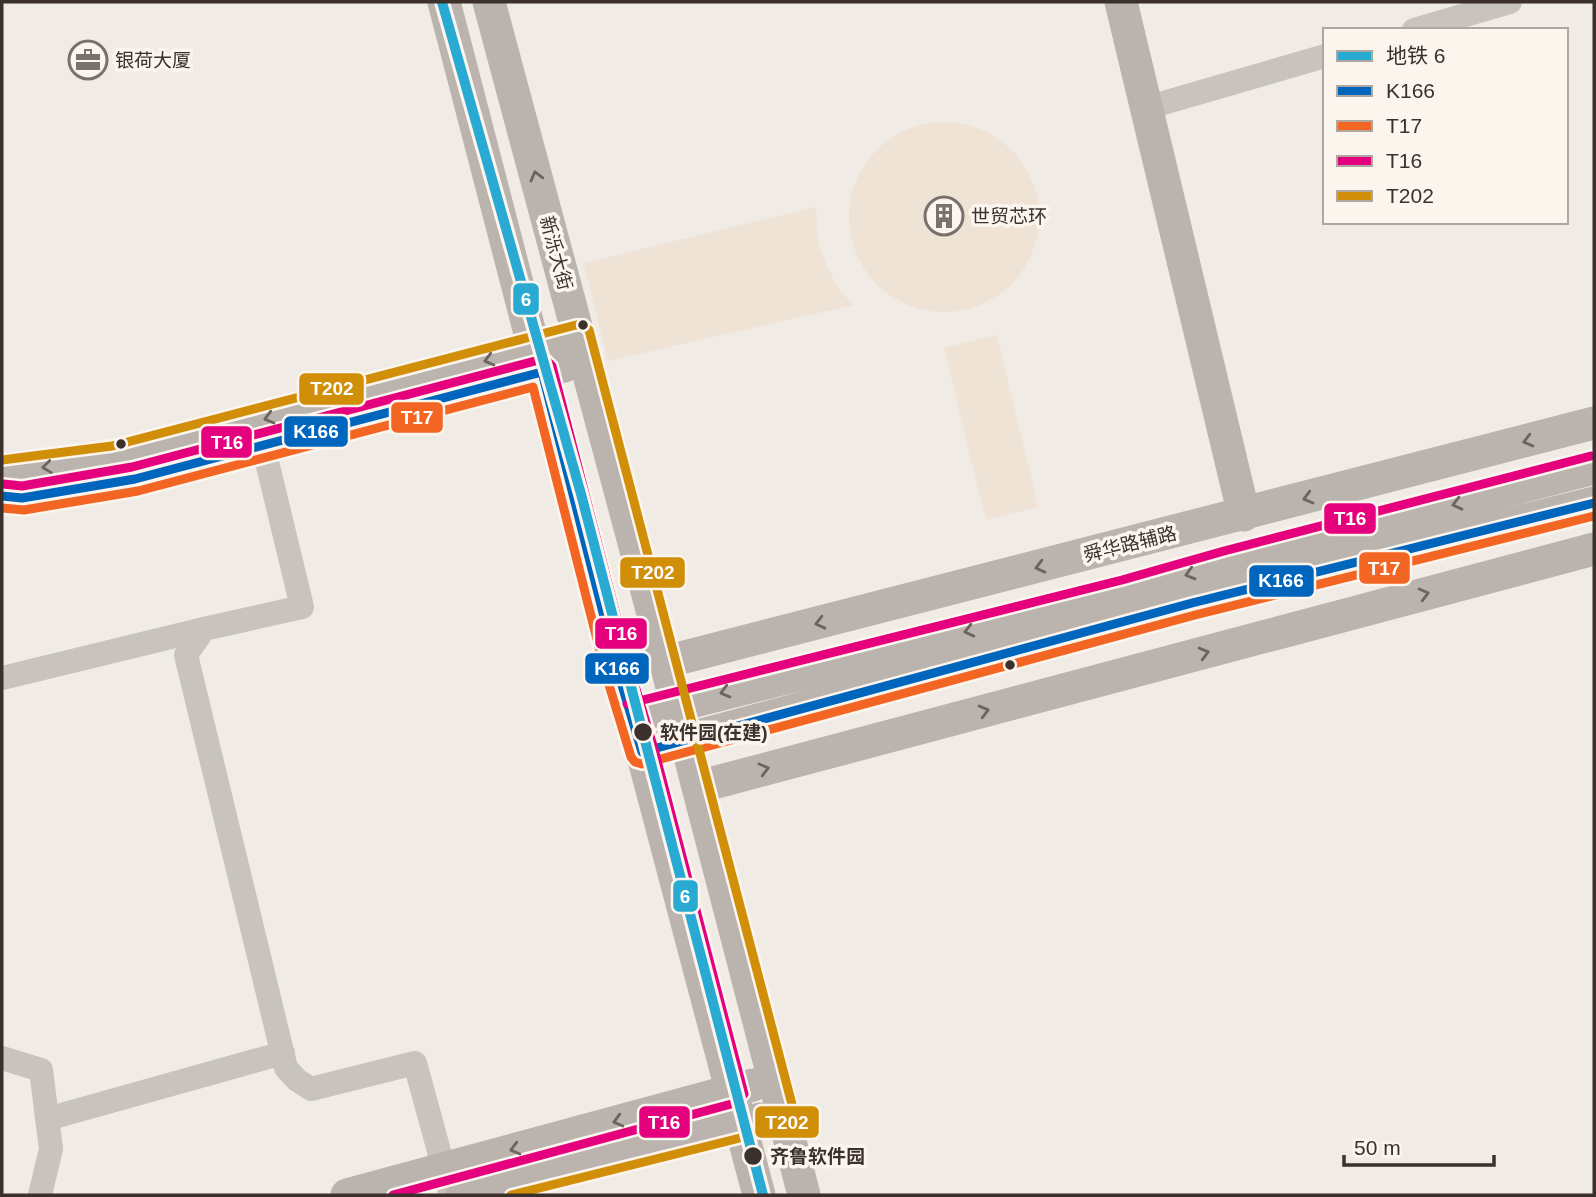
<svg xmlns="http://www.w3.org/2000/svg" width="1596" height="1197" font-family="Arial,'Noto Sans SC',sans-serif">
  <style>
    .plaza { fill: #eee3d5 }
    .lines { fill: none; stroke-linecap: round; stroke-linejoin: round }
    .street { stroke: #c9c3be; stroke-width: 24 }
    .secondary { stroke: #bab3ae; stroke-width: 33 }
    .bus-1-casing { stroke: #fbf5ee; stroke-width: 14 }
    .bus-2-casing { stroke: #fbf5ee; stroke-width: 14 }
    .bus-3-casing { stroke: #fbf5ee; stroke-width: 14 }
    .bus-4-casing { stroke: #fbf5ee; stroke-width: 14 }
    .bus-1 { stroke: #0065bd; stroke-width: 9 }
    .bus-2 { stroke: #f26522; stroke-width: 9 }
    .bus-3 { stroke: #e5007d; stroke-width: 9 }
    .bus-4 { stroke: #d18e09; stroke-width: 9 }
    .metro-1-casing { stroke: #fbf5ee; stroke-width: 16 }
    .metro-1 { stroke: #29aad2; stroke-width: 10 }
    .oneway { stroke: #6e645f }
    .bus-dot { fill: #3b302b; stroke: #fbf5ee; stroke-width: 2.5 }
    .labels { text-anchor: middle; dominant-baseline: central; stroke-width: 7; stroke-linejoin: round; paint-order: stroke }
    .poi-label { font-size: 19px; fill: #3b302b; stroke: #fbf5ee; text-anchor: start }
    .street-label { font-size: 19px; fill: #3b302b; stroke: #fbf5ee }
    .stop-label { font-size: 19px; font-weight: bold; fill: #3b302b; stroke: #fbf5ee; text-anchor: start }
    .line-badge { stroke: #fbf5ee; stroke-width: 2.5 }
    .badge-label { font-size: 19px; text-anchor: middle; font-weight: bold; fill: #fff }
  </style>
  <rect width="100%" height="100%" fill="#f0ebe5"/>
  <path class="plaza" d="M849 217a95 95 0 1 1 190 0a95 95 0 1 1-190 0Z
    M816 207 819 248 836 285 853 305 608 361 584 263Z
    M997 335 1038 507 986 520 944 348Z"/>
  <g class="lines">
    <path class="street" d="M1414 30 1510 2
      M1146 108 1325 56
      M263 445 302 607 204 629 186 655 286 1068 297 1080 311 1089 415 1063 451 1195
      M2 678 204 629
      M2 1058 41 1070 51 1149 40 1195
      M47 1119 283 1053"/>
    <path class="secondary" d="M444 2 618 672 642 752 759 1195
      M489 2 647 591 804 1195
      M1121 2 1244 515
      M2 472 114 458 556 343
      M2 496 22 498 135 479 564 366
      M665 662 1594 423
      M655 711 1125 592 1227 563 1594 468
      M665 745 1192 603 1594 503
      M698 787 1594 549
      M347 1195 753 1085
      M462 1195 760 1119"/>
    <defs>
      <path id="bus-1" d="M2 496 22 498 135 479 542 372 618 672 642 752 1192 603 1594 503"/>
      <path id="bus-2" d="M2 508 24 510 138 491 533 387 606 675 631 757 635 762 642 764 1195 615 1594 516"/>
      <path id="bus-3" d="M3 484 22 486 132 467 539 360H546L552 366 630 669 654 749 744 1094 735 1103 393 1195
        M627 704 1122 580 1224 551 1591 456"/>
      <path id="bus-4" d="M2 460 112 446 576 325H583L589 330 794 1112 792 1118 787 1122 744 1137 511 1195"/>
    </defs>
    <use href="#bus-1" class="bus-1-casing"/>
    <use href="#bus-2" class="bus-2-casing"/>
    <use href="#bus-3" class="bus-3-casing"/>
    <use href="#bus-4" class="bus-4-casing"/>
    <use href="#bus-1" class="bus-1"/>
    <use href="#bus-2" class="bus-2"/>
    <use href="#bus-3" class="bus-3"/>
    <use href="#bus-4" class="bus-4"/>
    <defs>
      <path id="metro-1" d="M442 2 581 494 763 1195"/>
    </defs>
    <use href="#metro-1" class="metro-1-casing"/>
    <use href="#metro-1" class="metro-1"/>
  </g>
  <defs><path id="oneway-chevron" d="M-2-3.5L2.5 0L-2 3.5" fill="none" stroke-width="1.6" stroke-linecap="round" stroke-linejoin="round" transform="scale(1.75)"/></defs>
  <g class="oneway">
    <use href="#oneway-chevron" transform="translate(536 176) rotate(-105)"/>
    <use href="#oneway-chevron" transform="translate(489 360) rotate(165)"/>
    <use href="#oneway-chevron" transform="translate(269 418) rotate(165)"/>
    <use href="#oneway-chevron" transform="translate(1528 441) rotate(165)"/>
    <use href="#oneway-chevron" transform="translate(47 467) rotate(173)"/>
    <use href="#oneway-chevron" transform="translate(1308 498) rotate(165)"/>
    <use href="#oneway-chevron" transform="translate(1457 504) rotate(166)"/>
    <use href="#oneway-chevron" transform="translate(1040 567) rotate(166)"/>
    <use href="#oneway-chevron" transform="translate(1190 574) rotate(164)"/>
    <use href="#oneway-chevron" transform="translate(1424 594) rotate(-15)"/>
    <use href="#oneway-chevron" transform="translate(820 623) rotate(166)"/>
    <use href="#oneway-chevron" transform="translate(969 631) rotate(166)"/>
    <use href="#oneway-chevron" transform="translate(1204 653) rotate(-15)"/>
    <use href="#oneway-chevron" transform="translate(725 692) rotate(165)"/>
    <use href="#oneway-chevron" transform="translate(984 711) rotate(-15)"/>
    <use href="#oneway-chevron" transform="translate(764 769) rotate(-15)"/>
    <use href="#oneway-chevron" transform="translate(618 1121) rotate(165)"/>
    <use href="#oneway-chevron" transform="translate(515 1149) rotate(165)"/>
  </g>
  <defs>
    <symbol id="office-ring" viewBox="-11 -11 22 22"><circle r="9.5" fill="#fbf5ee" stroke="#7a716c" stroke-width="1.5"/><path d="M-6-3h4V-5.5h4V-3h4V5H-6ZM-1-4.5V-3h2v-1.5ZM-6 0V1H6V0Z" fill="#7a716c"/></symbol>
    <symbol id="building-ring" viewBox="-11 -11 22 22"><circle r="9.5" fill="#fbf5ee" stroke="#7a716c" stroke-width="1.5"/><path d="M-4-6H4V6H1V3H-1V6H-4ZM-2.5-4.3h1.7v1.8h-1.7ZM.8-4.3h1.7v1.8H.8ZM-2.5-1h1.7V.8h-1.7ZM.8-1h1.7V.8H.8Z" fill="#7a716c"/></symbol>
  </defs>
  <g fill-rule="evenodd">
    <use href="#office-ring" x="66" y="38" width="44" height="44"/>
    <use href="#building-ring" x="922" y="194" width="44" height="44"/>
  </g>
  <g class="bus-dot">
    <circle cx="583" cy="325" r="6"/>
    <circle cx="121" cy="444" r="6"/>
    <circle cx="1010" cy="665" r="6"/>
    <circle cx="643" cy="732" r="10"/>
    <circle cx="753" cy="1156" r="10"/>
  </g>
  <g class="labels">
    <g class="poi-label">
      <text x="115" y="60">银荷大厦</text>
      <text x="971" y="216">世贸芯环</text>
    </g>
    <g class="street-label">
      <text transform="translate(556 253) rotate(75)">新泺大街</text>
      <text transform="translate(1130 544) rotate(-14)">舜华路辅路</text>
    </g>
    <g class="stop-label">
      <text x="660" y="732">软件园(在建)</text>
      <text x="770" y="1156">齐鲁软件园</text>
    </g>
  </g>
  <g class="line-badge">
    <rect x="512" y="282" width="28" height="34" rx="7" fill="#29aad2"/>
    <rect x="298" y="372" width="67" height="34" rx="7" fill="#d18e09"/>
    <rect x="390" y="401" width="54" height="33" rx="7" fill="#f26522"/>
    <rect x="283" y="415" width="66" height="33" rx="7" fill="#0065bd"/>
    <rect x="200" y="425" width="53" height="34" rx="7" fill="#e5007d"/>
    <rect x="1323" y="502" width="54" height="33" rx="7" fill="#e5007d"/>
    <rect x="1358" y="551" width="53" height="34" rx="7" fill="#f26522"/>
    <rect x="619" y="556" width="67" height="33" rx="7" fill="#d18e09"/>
    <rect x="1248" y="564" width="67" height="34" rx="7" fill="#0065bd"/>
    <rect x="594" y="617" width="54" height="33" rx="7" fill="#e5007d"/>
    <rect x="584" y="652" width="66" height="33" rx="7" fill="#0065bd"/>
    <rect x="672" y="879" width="27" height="34" rx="7" fill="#29aad2"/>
    <rect x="638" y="1105" width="53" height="34" rx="7" fill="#e5007d"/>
    <rect x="754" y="1105" width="66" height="34" rx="7" fill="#d18e09"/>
  </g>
  <g class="badge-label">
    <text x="526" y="306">6</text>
    <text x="332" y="395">T202</text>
    <text x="417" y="424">T17</text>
    <text x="316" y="438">K166</text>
    <text x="227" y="449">T16</text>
    <text x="1350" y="525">T16</text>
    <text x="1384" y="575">T17</text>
    <text x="653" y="579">T202</text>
    <text x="1281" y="587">K166</text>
    <text x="621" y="640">T16</text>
    <text x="617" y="675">K166</text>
    <text x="685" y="903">6</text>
    <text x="664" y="1129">T16</text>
    <text x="787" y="1129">T202</text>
  </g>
  <rect width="1596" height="1197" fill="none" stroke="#3b302b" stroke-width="7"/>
  <rect x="1323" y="28" width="245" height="196" fill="#fbf5ee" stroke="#aea6a0" stroke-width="2"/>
  <rect x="1337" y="51" width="35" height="10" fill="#29aad2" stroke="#aea6a0" stroke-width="2"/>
  <text x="1386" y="63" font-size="21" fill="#3b302b">地铁 6</text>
  <rect x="1337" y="86" width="35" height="10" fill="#0065bd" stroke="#aea6a0" stroke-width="2"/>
  <text x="1386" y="98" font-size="21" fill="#3b302b">K166</text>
  <rect x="1337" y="121" width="35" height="10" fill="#f26522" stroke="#aea6a0" stroke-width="2"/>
  <text x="1386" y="133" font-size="21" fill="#3b302b">T17</text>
  <rect x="1337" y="156" width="35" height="10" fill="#e5007d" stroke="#aea6a0" stroke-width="2"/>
  <text x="1386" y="168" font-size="21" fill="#3b302b">T16</text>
  <rect x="1337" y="191" width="35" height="10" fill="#d18e09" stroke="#aea6a0" stroke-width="2"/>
  <text x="1386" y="203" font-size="21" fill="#3b302b">T202</text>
  <path d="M1344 1155v10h150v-10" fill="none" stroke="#3b302b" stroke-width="3.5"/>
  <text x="1354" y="1155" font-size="21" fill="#3b302b" stroke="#fbf5ee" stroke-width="5" paint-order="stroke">50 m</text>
</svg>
